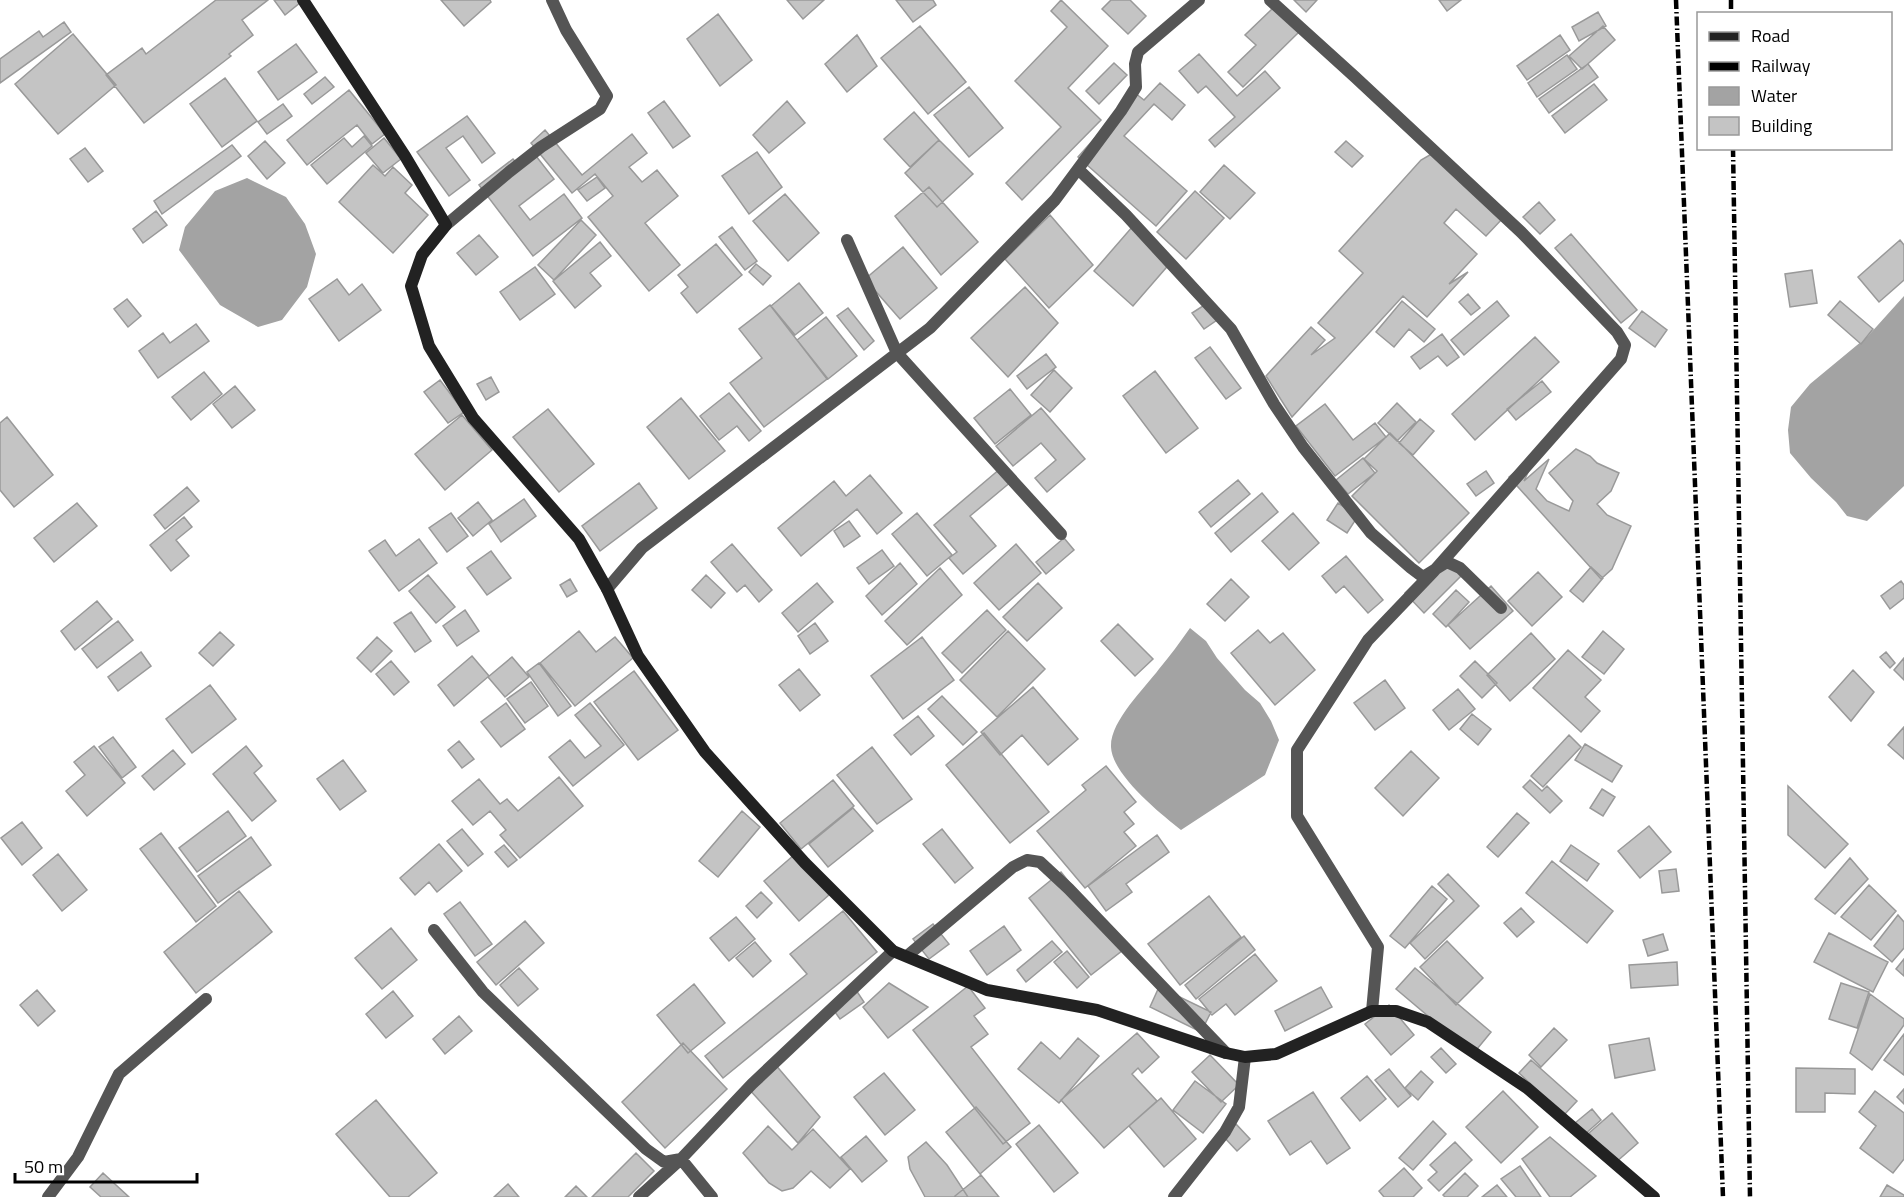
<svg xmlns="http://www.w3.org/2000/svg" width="1904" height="1197" font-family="'Titillium Web',sans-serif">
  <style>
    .water { fill: #a3a3a3 }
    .building { fill: #c4c4c4; stroke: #999; stroke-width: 1.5 }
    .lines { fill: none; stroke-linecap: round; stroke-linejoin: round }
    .minor { stroke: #555; stroke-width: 12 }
    .secondary { stroke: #222; stroke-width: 12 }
    .rail { stroke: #000; stroke-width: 4.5; stroke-dasharray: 9 3 1.5 3; stroke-linecap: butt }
  </style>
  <rect width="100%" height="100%" fill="#fff"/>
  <path class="water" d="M247 178 286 197 305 224 316 254 307 287 282 320 258 327 220 305 179 250 185 227 215 191Z
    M1904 296V486L1867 521 1847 516 1836 502 1811 478 1790 453 1788 430 1791 407 1810 384 1868 336Z
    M1190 628 1206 641 1217 658 1245 690 1260 703 1271 721 1279 740 1265 775 1181 830C1161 814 1112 775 1111 747 1110 721 1145 688 1159 669 1170 656 1180 642 1190 628Z"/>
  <path class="building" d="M216 0H268L242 20 253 35 229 54 231 56 144 123 106 75 142 48 146 54Z
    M274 0H300L301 2 285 15Z
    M441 0H490L491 2 464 26Z
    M787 0H824L803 19Z
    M896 0H933L936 5 913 22Z
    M1061 0 1108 46 1068 88 1101 120 1022 200 1006 183 1061 127 1015 81 1067 27 1051 11Z
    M1111 0H1130L1146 16 1128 34 1102 9Z
    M1294 0H1317L1306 12Z
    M1439 0H1461L1447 11Z
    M1274 7 1299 32 1243 87 1228 72 1256 45 1245 35Z
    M1598 12 1606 26 1579 41 1572 27Z
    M718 14 752 60 720 86 687 39Z
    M64 22 71 32 0 83V59L39 31 43 37Z
    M920 26 966 82 928 114 881 58Z
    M1603 26 1615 40 1582 69 1569 56Z
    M73 34 116 85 58 134 15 84Z
    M857 35 877 66 847 92 825 64Z
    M1560 35 1570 50 1527 80 1517 66Z
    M296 44 317 72 278 100 258 72Z
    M1199 54 1237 96 1265 71 1280 88 1215 147 1209 140 1235 117 1206 86 1198 93 1179 71Z
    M1567 55 1577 69 1537 97 1528 83Z
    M1114 63 1127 75 1099 104 1086 91Z
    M1588 64 1598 77 1549 113 1539 99Z
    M325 77 334 87 312 104 304 94Z
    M225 78 257 121 222 147 190 104Z
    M1160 83 1185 105 1172 120 1154 104 1124 136 1187 191 1156 226 1078 157 1135 93 1144 100Z
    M1594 84 1607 100 1565 133 1552 116Z
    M969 87 1003 128 969 157 934 115Z
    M349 90 385 134 372 144 357 125 307 165 287 140Z
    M664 101 690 136 673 148 648 113Z
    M787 101 805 123 769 153 753 135Z
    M283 104 292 116 267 134 258 122Z
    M914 112 939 140 910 167 884 139Z
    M467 116 495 153 482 163 463 136 446 148 470 180 449 196 417 152Z
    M545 130 582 175 632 134 647 153 629 167 642 182 657 170 678 196 645 223 680 265 649 291 588 217 613 196 595 174 572 193 531 143Z
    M364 136 372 146 327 184 311 165 344 138 352 147Z
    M384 138 401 159 383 173 366 153Z
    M939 140 973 174 937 207 905 173Z
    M265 141 285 163 267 179 248 156Z
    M1346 141 1363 156 1352 167 1335 152Z
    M232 145 241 156 162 214 154 201Z
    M85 148 103 171 88 182 70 159Z
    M757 152 782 187 749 214 722 176Z
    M1435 152 1503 218 1486 236 1456 209 1444 223 1477 254 1449 284 1468 272 1427 317 1403 296 1292 417 1266 376 1311 327 1325 340 1311 355 1335 338 1318 323 1363 273 1339 251 1421 160Z
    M536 156 554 179 519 206 530 220 564 194 582 218 533 256 479 185 513 159 520 167Z
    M373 165 385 176 393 167 412 185 405 193 428 215 393 253 339 202Z
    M1224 165 1255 193 1230 219 1200 192Z
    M597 177 605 188 587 201 578 190Z
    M929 187 978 242 941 275 895 216Z
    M1195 191 1224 218 1186 259 1157 232Z
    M785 194 819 233 788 261 753 221Z
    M1539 202 1555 220 1540 234 1523 217Z
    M156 211 167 225 143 243 133 229Z
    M1050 215 1093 265 1049 308 1005 259Z
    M581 220 596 235 554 280 538 265Z
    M1133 226 1172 261 1133 306 1094 271Z
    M732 227 757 261 745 270 719 237Z
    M1571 234 1637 310 1621 323 1555 248Z
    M479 235 498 257 476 275 457 253Z
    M1900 240 1904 245V280L1879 302 1858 277Z
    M600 242 611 256 590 273 601 286 575 308 553 281Z
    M716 244 742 275 697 313 681 293 688 287 678 275Z
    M903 247 937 288 900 319 865 279Z
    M756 264 771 276 763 285 749 272Z
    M535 267 555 294 520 320 500 292Z
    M1812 270 1817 303 1790 307 1785 274Z
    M337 279 349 295 362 284 381 310 339 341 309 299Z
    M799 283 823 313 795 335 771 306Z
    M1025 287 1058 323 1008 377 971 338Z
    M1468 294 1480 308 1471 315 1459 302Z
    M127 299 141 316 128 327 114 309Z
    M1402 301 1435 329 1424 342 1409 329 1394 347 1376 332Z
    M1497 301 1509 316 1464 355 1451 340Z
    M1840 301 1873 329 1861 344 1828 315Z
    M1209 302 1220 318 1204 329 1192 313Z
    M770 305 827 379 764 427 730 383 762 358 739 329Z
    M848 308 874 341 864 350 837 316Z
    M1642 311 1667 330 1655 347 1629 328Z
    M826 317 857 356 828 379 797 340Z
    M196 324 209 341 158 378 139 351 163 333 170 343Z
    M1442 334 1459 357 1447 366 1438 356 1420 369 1411 357Z
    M1535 337 1559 362 1475 440 1452 414Z
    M1210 347 1241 388 1226 399 1195 358Z
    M1046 354 1056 367 1027 389 1017 376Z
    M1054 370 1072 388 1050 412 1031 395Z
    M1155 371 1198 428 1166 453 1123 396Z
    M204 372 222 394 191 420 172 397Z
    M491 377 499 392 486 400 477 384Z
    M440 380 464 412 448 423 424 392Z
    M1542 381 1551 392 1516 420 1507 409Z
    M235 386 255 410 232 428 213 404Z
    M1010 389 1031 415 995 444 974 418Z
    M729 393 761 431 749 441 737 426 719 440 700 416Z
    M681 398 725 451 689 479 647 427Z
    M1397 403 1416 422 1397 441 1378 423Z
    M1325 404 1353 440 1375 423 1386 437 1335 476 1296 426Z
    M1041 408 1085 459 1047 492 1035 478 1056 460 1041 443 1013 466 996 446Z
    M548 409 594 464 559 492 513 437Z
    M462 415 492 450 445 490 415 454Z
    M7 417 53 475 14 507 0 490V423Z
    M1420 419 1434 431 1413 455 1399 443Z
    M1390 433 1469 513 1419 563 1352 496 1377 471 1364 459Z
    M1576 449 1590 456 1597 463 1619 473 1611 491 1597 504 1607 515 1631 526 1612 569 1601 579 1509 477 1537 453 1524 481 1549 459 1536 489 1547 501 1569 511 1573 501 1549 473Z
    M1363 458 1375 473 1348 494 1336 480Z
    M1001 468 1012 481 970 516 996 546 963 574 949 558 957 552 934 525Z
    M1486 471 1494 483 1476 496 1467 484Z
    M870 475 902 513 877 534 857 509 801 556 778 528 834 481 846 496Z
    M1238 480 1250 494 1211 527 1199 512Z
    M639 483 657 508 600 551 582 526Z
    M187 487 199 501 165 529 154 515Z
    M1262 493 1278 512 1231 552 1215 533Z
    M524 499 536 516 501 542 489 524Z
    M478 502 492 520 473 536 458 518Z
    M77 503 97 526 54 562 34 538Z
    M1338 503 1358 516 1347 533 1327 520Z
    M451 513 468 536 447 552 429 528Z
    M917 513 952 555 927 576 892 534Z
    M1293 513 1319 543 1289 570 1262 541Z
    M184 517 192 527 176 540 189 556 171 571 150 545Z
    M849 521 860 536 844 547 834 531Z
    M1064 538 1074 550 1046 574 1036 562Z
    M419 539 437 563 399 591 369 551 385 540 396 556Z
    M732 544 772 590 759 602 745 585 737 592 711 562Z
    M1016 544 1041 573 999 610 974 583Z
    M882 550 894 566 869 584 857 568Z
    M491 551 511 578 487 595 467 568Z
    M1445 553 1465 572 1424 613 1405 593Z
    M1346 556 1383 600 1368 613 1344 586 1336 593 1322 576Z
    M900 563 917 584 882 615 866 596Z
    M1591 567 1603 578 1583 602 1570 591Z
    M940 568 962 595 907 645 885 621Z
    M1538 572 1562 597 1532 626 1508 601Z
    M428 575 455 607 436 623 409 591Z
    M706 575 725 593 711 608 692 590Z
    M570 579 577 591 567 597 560 585Z
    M1231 579 1249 597 1225 621 1207 604Z
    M1901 581 1904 585V598L1890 609 1881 596Z
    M817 583 833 602 798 632 782 613Z
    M1038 583 1062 608 1027 641 1003 617Z
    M1491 586 1513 611 1470 649 1448 625Z
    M1456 590 1469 602 1446 627 1433 614Z
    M97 601 112 619 75 650 61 631Z
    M465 610 479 631 457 646 443 626Z
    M987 610 1006 630 962 673 942 653Z
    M411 612 431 641 415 652 394 623Z
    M118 621 133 640 97 668 82 649Z
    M815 623 828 641 810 654 798 636Z
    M1118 624 1153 659 1135 676 1101 641Z
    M1258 630 1270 643 1283 633 1315 670 1275 705 1231 653Z
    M579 631 596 652 615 637 633 658 575 706 540 663Z
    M1008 631 1045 669 997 717 960 680Z
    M1603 631 1624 649 1604 674 1582 657Z
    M220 632 234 645 213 666 199 653Z
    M1531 633 1555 659 1510 701 1487 675Z
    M377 637 392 651 371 672 357 658Z
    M922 637 954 680 903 719 871 676Z
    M1568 650 1601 680 1585 697 1600 711 1581 732 1533 688Z
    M141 652 151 666 118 691 108 677Z
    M1886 652 1895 663 1890 668 1880 657Z
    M472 656 489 676 454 706 438 685Z
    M512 657 529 677 505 697 488 677Z
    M1904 658V680L1894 670Z
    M391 661 409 682 394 695 376 674Z
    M1475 661 1497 683 1482 698 1460 676Z
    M539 663 571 706 558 716 527 672Z
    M799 669 820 695 800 711 779 685Z
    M1853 670 1874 692 1851 721 1829 697Z
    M634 671 678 730 638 760 594 702Z
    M1385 680 1405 708 1375 730 1354 703Z
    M531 682 548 706 525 723 507 699Z
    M210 685 236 719 192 753 166 719Z
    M1033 687 1078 739 1048 765 1022 735 1000 755 981 732Z
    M1458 689 1475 709 1449 730 1433 710Z
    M942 696 977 732 963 745 928 709Z
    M506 703 525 729 501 747 481 722Z
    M590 703 624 745 573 786 549 757 570 740 585 758 601 746 575 715Z
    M1472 714 1491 729 1478 745 1460 729Z
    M918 716 934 736 911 755 894 735Z
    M1904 727V759L1888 745Z
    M984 733 1049 812 1010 843 946 765Z
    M1569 735 1581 747 1543 787 1531 776Z
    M113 737 136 767 122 778 99 747Z
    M459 741 474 759 462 768 448 750Z
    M1585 744 1622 766 1612 782 1575 760Z
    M94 746 125 783 87 816 66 791 85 775 74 762Z
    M246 746 262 766 254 773 276 801 252 821 213 774Z
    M872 747 912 799 877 824 837 775Z
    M173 750 185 764 154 790 142 776Z
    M1411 751 1439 778 1403 816 1375 788Z
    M343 760 366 791 340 810 317 779Z
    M1106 766 1136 802 1124 812 1134 824 1124 832 1136 846 1085 888 1037 831 1086 790 1082 785Z
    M559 777 583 806 520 858 500 835 506 830 490 811 473 825 452 801 479 779 500 804 507 799 518 811Z
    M833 780 854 806 801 849 780 823Z
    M1530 780 1542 791 1547 786 1562 801 1550 813 1523 787Z
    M1788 786 1848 844 1825 868 1788 835Z
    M1602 789 1615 797 1603 816 1590 808Z
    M853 808 873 831 828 867 809 844Z
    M228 811 246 836 197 872 179 848Z
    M742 811 760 827 718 877 699 861Z
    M1517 813 1529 823 1498 857 1487 847Z
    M22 822 42 848 22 865 1 838Z
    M1649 826 1671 852 1640 878 1618 851Z
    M462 829 483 854 468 866 447 841Z
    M942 829 973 868 955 883 923 844Z
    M161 833 216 906 196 922 140 849Z
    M1157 835 1169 852 1126 884 1132 892 1106 911 1088 886Z
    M251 837 271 865 218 903 198 876Z
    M439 844 462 871 437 892 429 882 415 895 400 878Z
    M504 845 517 860 508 867 495 852Z
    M1571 845 1599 864 1587 881 1560 861Z
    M58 854 87 890 62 911 33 875Z
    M794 855 829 895 799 921 764 881Z
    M1850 858 1868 879 1835 914 1815 899Z
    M1552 861 1613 911 1587 943 1526 893Z
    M1676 869 1679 891 1662 893 1659 871Z
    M1061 872 1123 950 1091 975 1029 898Z
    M1448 874 1479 906 1425 959 1410 943 1454 901 1438 884Z
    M1869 885 1896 911 1871 940 1841 917Z
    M1432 886 1447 899 1405 948 1390 936Z
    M239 891 272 932 196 993 164 952Z
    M761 892 772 903 757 918 746 906Z
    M1209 896 1241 937 1180 985 1148 944Z
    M460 902 492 944 475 956 444 914Z
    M1521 908 1534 922 1517 937 1504 923Z
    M843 911 877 952 723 1078 705 1056 807 974 790 954Z
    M1898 915 1904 922V948L1892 962 1874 946Z
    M736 917 755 939 729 961 710 938Z
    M525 921 544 943 496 985 477 962Z
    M933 924 949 944 929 959 913 939Z
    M1004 926 1021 950 987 975 970 951Z
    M391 928 417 960 382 989 355 958Z
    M1829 933 1888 962 1873 992 1814 962Z
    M1663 934 1668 950 1648 956 1643 940Z
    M1244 936 1255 950 1196 999 1185 985Z
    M1052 941 1062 952 1026 982 1017 970Z
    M1447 941 1483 978 1456 1005 1420 967Z
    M755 942 771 961 753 977 736 958Z
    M1067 951 1089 977 1077 988 1054 962Z
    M1255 954 1277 981 1235 1015 1226 1004 1212 1015 1199 999Z
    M1904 959V976L1896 969Z
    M1677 962 1678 985 1631 988 1629 965Z
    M519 968 538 989 518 1006 500 985Z
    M1415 968 1491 1032 1473 1054 1396 989Z
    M889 983 928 1007 888 1038 863 1007Z
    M1841 983 1869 992 1857 1028 1829 1019Z
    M694 984 725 1023 688 1053 657 1015Z
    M968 986 985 1008 974 1016 988 1034 971 1047 1030 1123 1003 1144 913 1030Z
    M854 987 864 1002 840 1019 830 1005Z
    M1159 987 1211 1012 1201 1032 1150 1007Z
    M1321 987 1332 1007 1285 1031 1275 1011Z
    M37 990 55 1011 38 1026 20 1005Z
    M393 991 413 1016 386 1038 366 1014Z
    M1870 994 1904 1019V1025L1872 1070 1850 1053Z
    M1389 1005 1414 1035 1391 1055 1365 1024Z
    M459 1016 472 1031 445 1054 433 1039Z
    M1554 1028 1567 1040 1541 1067 1529 1055Z
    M1137 1033 1159 1057 1142 1073 1138 1068 1132 1074 1157 1101 1104 1148 1061 1100Z
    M1904 1034V1075L1884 1060Z
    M1078 1038 1099 1056 1059 1103 1018 1069 1041 1042 1060 1059Z
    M1649 1038 1655 1070 1615 1078 1609 1045Z
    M683 1043 727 1089 665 1148 622 1102Z
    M1441 1048 1456 1064 1446 1073 1431 1057Z
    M1210 1055 1239 1085 1221 1102 1192 1072Z
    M1531 1060 1577 1101 1564 1115 1519 1073Z
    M774 1063 820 1117 798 1143 748 1088Z
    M1796 1068 1855 1069V1094L1825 1093V1112H1796Z
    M1389 1069 1411 1096 1398 1107 1375 1080Z
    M1421 1071 1433 1082 1418 1100 1405 1088Z
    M884 1073 915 1110 885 1135 854 1097Z
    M1367 1076 1386 1099 1360 1121 1341 1098Z
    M1195 1081 1226 1104 1203 1133 1173 1110Z
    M1904 1089V1104L1897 1097Z
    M1503 1091 1538 1127 1501 1163 1466 1127Z
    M1875 1091 1904 1113V1159L1893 1173 1860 1148 1876 1126 1859 1112Z
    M1313 1092 1350 1148 1327 1164 1311 1141 1290 1155 1268 1121Z
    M1161 1098 1196 1139 1164 1167 1129 1126Z
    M376 1100 437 1173 408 1197H390L336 1134Z
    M976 1107 1011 1147 980 1174 946 1132Z
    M1592 1109 1601 1120 1584 1135 1575 1123Z
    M1612 1113 1638 1143 1615 1163 1589 1133Z
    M1433 1121 1446 1134 1413 1170 1399 1158Z
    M1236 1124 1250 1139 1237 1151 1223 1136Z
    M1039 1125 1078 1173 1054 1192 1016 1144Z
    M768 1126 792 1150 813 1129 850 1169 830 1188 811 1171 793 1188 782 1191 769 1183 743 1153Z
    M866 1136 887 1161 862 1182 841 1157Z
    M1550 1137 1596 1176 1570 1197H1550L1522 1159Z
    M926 1142 947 1165 968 1197H925L924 1195 910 1169 908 1157Z
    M1455 1142 1472 1160 1439 1191 1428 1180 1437 1172 1430 1165Z
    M636 1153 654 1171 628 1197H592Z
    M1520 1166 1541 1197H1516L1501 1179Z
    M1404 1168 1422 1188 1413 1197H1384L1379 1191Z
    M103 1173 129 1197H101L90 1187Z
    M1465 1173 1478 1186 1467 1197H1445L1443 1195Z
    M981 1175 999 1197H956L955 1196Z
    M508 1184 519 1197H494Z
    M1497 1185 1507 1197H1482Z
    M1887 1185 1904 1195V1197H1880Z
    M576 1186 587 1197H565Z"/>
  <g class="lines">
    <path class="minor" d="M1270 0 1355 77 1521 232 1617 332 1625 345 1621 359 1434 571 1368 640 1297 750V816L1378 947 1372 1011
      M1078 169 1126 215 1231 329 1274 404 1303 447 1371 533 1411 568 1423 577 1447 562 1460 568 1501 608
      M446 225 509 172 541 147 600 109 607 96 566 30 552 0
      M847 240 897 353 1061 534
      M607 589 642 548 930 328 1055 200 1121 111 1136 87 1135 64 1138 52 1199 0
      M434 930 483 992 646 1149 664 1162 681 1159 752 1084 893 951
      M907 956 1013 867 1027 860 1040 862 1069 889 1226 1053
      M48 1197 78 1157 119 1074 206 999
      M639 1197 681 1159 712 1197
      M1174 1197 1225 1132 1239 1107 1245 1057"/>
    <path class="secondary" d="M303 0 405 156 446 225 422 255 411 286 429 346 473 418 579 539 607 589 638 656 705 752 805 863 893 951 987 990 1097 1010 1226 1053 1245 1057 1276 1054 1372 1011H1396L1428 1022 1527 1088 1654 1197"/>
    <path class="rail" d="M1676 0 1723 1197
      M1731 0V14
      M1733 148 1750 1197"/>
  </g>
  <rect x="1697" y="12" width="195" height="138" fill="#ffffff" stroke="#999999" stroke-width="1.5"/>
  <rect x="1709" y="32" width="30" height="9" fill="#222222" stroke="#999999" stroke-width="1.5"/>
  <text x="1751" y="42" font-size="18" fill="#000000">Road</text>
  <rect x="1709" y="62" width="30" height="9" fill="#000000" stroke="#999999" stroke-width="1.5"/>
  <text x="1751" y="72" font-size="18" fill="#000000">Railway</text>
  <rect x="1709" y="87" width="30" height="18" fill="#a3a3a3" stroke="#999999" stroke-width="1.5"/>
  <text x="1751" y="102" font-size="18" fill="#000000">Water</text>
  <rect x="1709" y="117" width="30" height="18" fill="#c4c4c4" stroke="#999999" stroke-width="1.5"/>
  <text x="1751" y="132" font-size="18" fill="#000000">Building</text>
  <path d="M15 1173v9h182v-9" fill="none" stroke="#000000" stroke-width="3"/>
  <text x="24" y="1173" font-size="18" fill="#000000" stroke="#ffffff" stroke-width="4.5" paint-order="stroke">50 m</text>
</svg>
